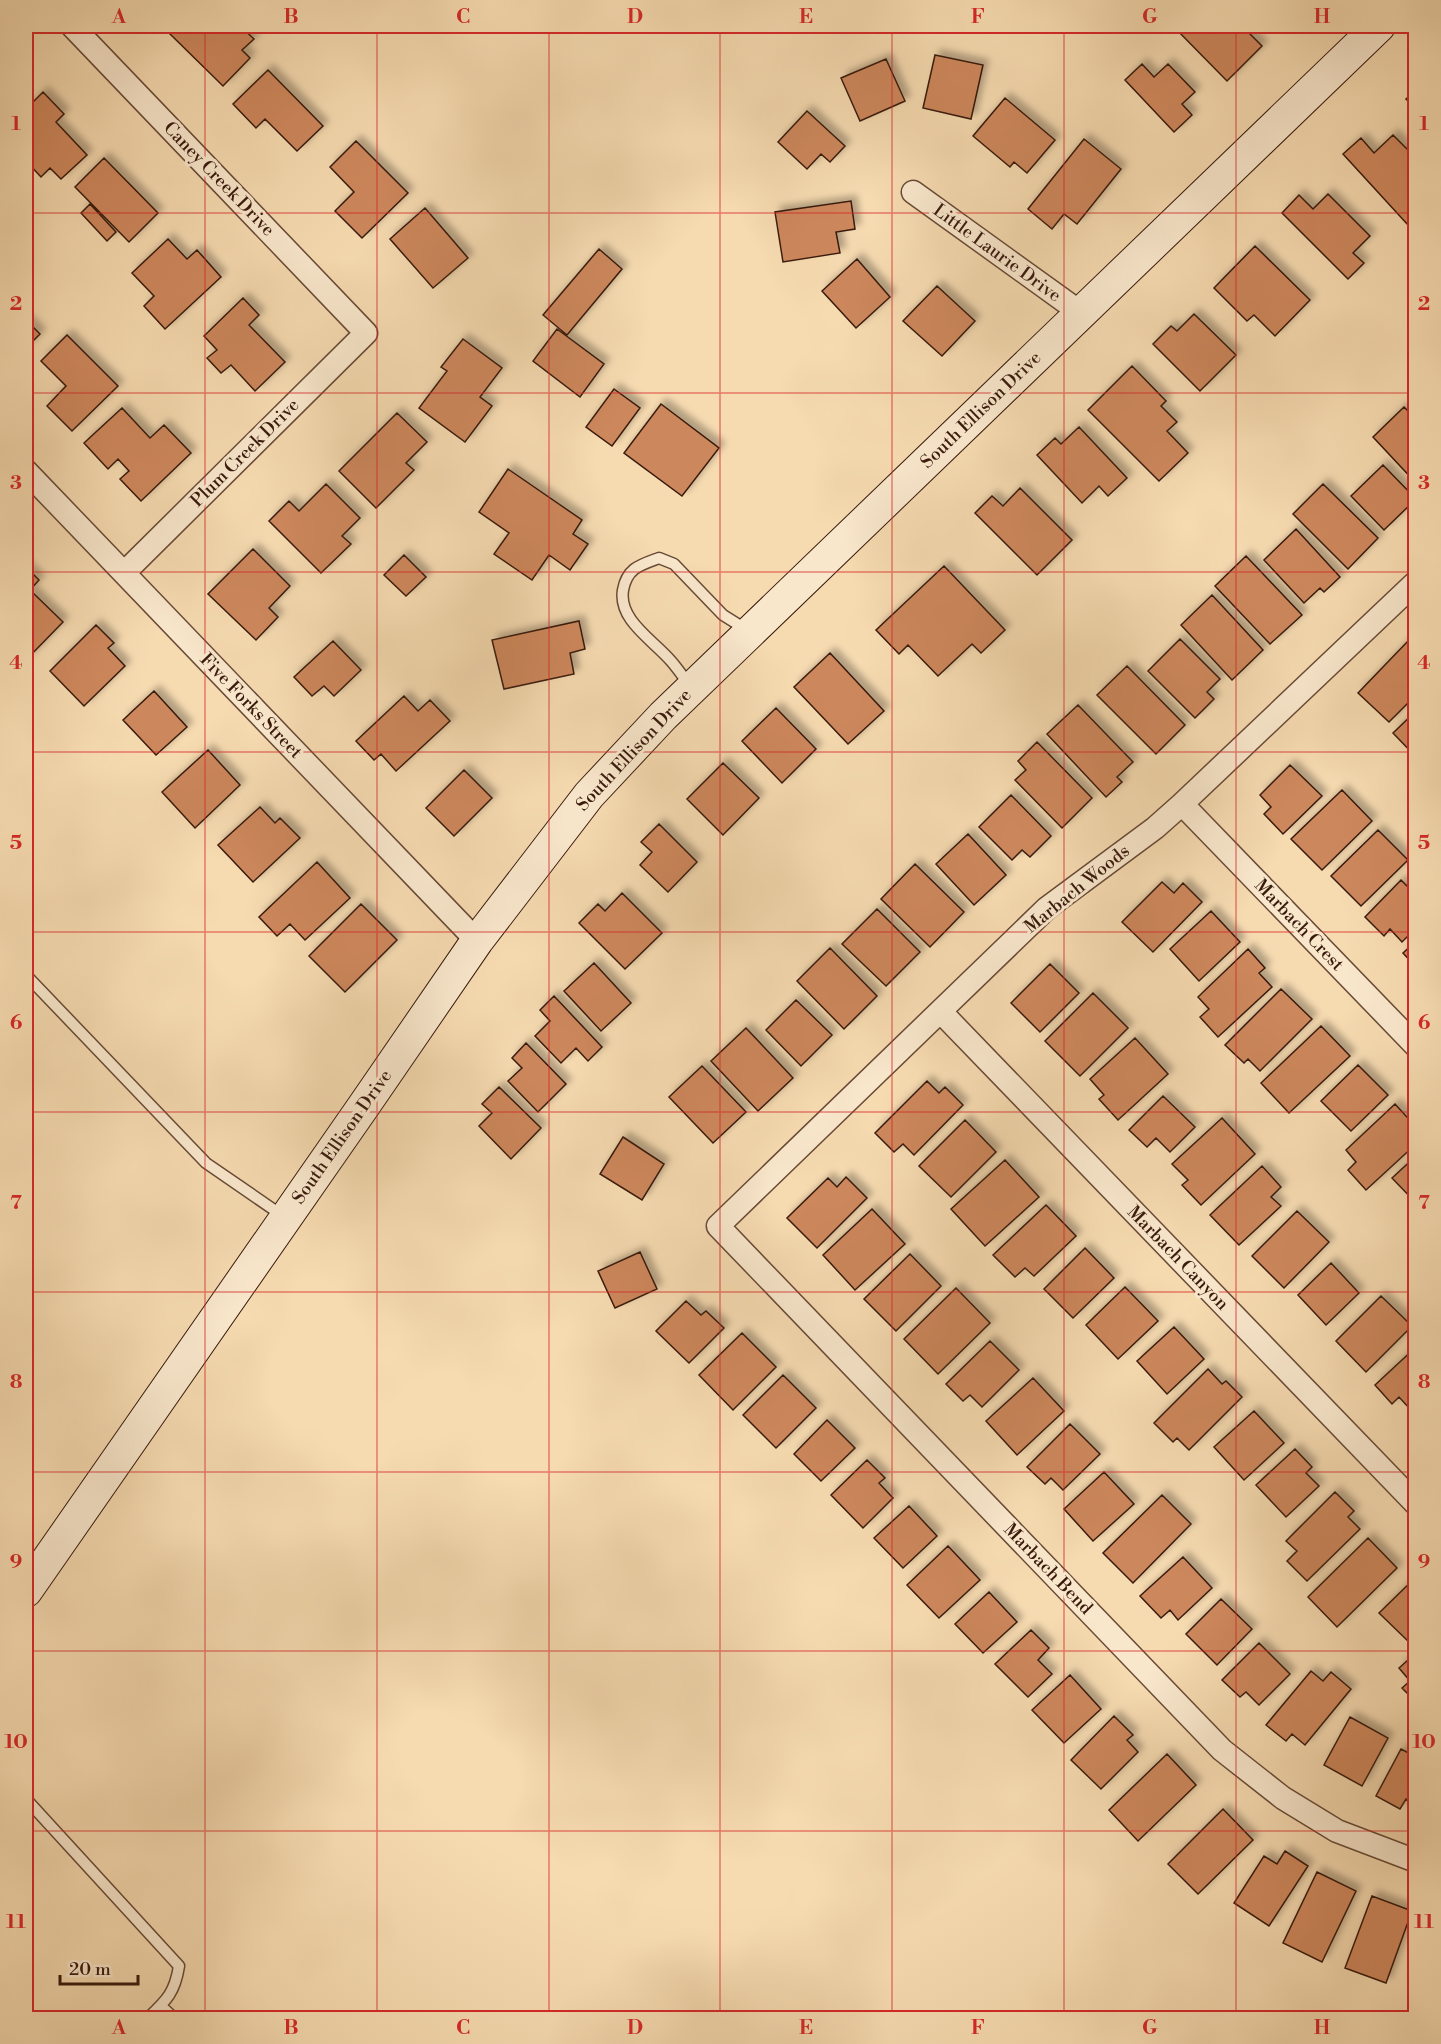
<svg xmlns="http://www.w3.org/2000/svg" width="1441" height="2044" font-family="'Libre Bodoni',serif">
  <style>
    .building { fill: #cd875c; stroke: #381a0d; stroke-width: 1.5; filter: url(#shadow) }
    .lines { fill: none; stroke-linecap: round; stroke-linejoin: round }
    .lane-casing { stroke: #684a36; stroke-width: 13 }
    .street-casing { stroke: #684a36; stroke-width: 25 }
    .secondary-casing { stroke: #381a0d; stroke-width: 34 }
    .lane { stroke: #f9e7cc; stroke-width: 10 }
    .street { stroke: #f9e7cc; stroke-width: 22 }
    .secondary { stroke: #f9e7cc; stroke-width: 32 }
    .grid { fill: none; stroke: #d62828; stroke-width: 1.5; stroke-opacity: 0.55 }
    .labels { text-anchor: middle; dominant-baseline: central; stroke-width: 6; stroke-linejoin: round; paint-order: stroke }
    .street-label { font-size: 18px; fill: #381a0d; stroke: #f9e7cc }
    .neatline { fill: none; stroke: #d62828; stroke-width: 2 }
    .grid-label { font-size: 20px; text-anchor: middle; font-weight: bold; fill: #d62828 }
  </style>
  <defs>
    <filter id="shadow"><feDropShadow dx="5.5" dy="-5.5" stdDeviation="3" flood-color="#0004"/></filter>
  </defs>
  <rect width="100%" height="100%" fill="#f6dab0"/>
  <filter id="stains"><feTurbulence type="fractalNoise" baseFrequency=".00333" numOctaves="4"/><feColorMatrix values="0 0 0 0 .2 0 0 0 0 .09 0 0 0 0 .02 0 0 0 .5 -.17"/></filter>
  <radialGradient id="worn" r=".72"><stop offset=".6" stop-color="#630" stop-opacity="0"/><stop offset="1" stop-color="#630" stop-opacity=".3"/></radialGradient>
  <path class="building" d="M174 26H240L254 39 242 50 250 58 223 86 168 32Z
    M1173 26H1242L1262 46 1227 81Z
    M935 55 983 65 971 119 923 108Z
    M886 59 905 101 860 121 841 78Z
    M1142 64 1154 77 1168 64 1195 92 1182 104 1192 115 1174 132 1125 80Z
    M268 70 323 126 297 151 265 119 256 128 233 104Z
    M1416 90V109L1406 99Z
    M43 92 64 114 56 122 87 155 61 179 50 168 41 177 26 161V109Z
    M1005 98 1055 140 1027 173 1014 162 1010 167 973 136Z
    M807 111 845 146 830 162 821 154 807 169 778 142Z
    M1393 135 1416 158V194L1413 196 1416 198V218L1408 225 1343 154 1361 138 1374 153Z
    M1084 139 1121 169 1077 224 1064 214 1052 229 1028 209Z
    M356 141 408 193 362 238 335 211 354 192 330 167Z
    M104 158 158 213 129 242 75 187Z
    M1328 194 1370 236 1353 253 1364 263 1348 279 1282 213 1299 195 1313 209Z
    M851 201 855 229 836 232 840 253 783 262 775 212Z
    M90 204 116 232 107 241 81 213Z
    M425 208 468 258 433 288 390 239Z
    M168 239 187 259 197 250 221 277 165 329 144 306 154 296 132 273Z
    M1255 246 1310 300 1275 336 1254 315 1247 321 1214 288Z
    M599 249 622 269 567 335 543 315Z
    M857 259 890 297 856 328 822 291Z
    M937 286 975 321 942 356 903 321Z
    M243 298 259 315 249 325 285 362 255 391 231 365 221 373 207 358 217 350 204 336Z
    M1194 314 1236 355 1200 391 1153 344 1171 326 1177 331Z
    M26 320 40 334 26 348Z
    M557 329 604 364 580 397 533 361Z
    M67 335 118 386 72 431 47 406 66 386 41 361Z
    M463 339 502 368 480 397 492 406 465 442 419 408 447 371 441 367Z
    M1132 366 1166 401 1161 406 1177 422 1167 431 1188 453 1159 481 1088 410Z
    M614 389 640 408 612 446 586 427Z
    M661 404 719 448 682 496 624 453Z
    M1404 407 1416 419V483L1373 437Z
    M122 408 150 438 164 425 191 453 141 501 120 479 129 471 118 459 108 469 84 443Z
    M397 413 427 442 406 463 414 470 376 508 339 471Z
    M1079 427 1127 478 1108 496 1099 486 1082 503 1037 455 1055 438 1061 444Z
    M1383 465 1416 499 1384 530 1351 496Z
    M508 469 582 520 573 534 588 544 570 570 549 555 532 580 494 554 509 533 479 512Z
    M326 484 360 518 342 536 351 544 321 573 269 521 289 501 299 511Z
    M1323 484 1378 538 1348 569 1293 514Z
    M1020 488 1072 540 1037 575 975 513 992 496 1003 506Z
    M1296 529 1340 577 1324 592 1320 588 1304 603 1264 560Z
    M253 549 290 586 269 608 278 617 256 640 208 594Z
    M404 555 426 577 406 596 384 575Z
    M1246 556 1302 615 1270 644 1215 586Z
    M944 566 1005 630 981 653 972 644 938 676 908 645 899 654 876 630Z
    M26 567 39 580 30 590 63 622 26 660Z
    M1212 595 1263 650 1232 680 1181 625Z
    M579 621 585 649 570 653 574 674 504 689 492 640Z
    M96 625 114 643 108 648 125 666 84 706 50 671Z
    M1180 639 1220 679 1207 692 1214 699 1195 718 1148 671Z
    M333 641 361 670 334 696 324 686 312 696 294 677Z
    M1408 641 1416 649V695L1389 722 1358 693Z
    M830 653 884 711 848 744 794 687Z
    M1127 666 1185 725 1156 754 1097 695Z
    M154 691 187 727 156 755 123 720Z
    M404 696 418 711 430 700 450 721 396 771 381 754 374 760 356 741Z
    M1078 705 1133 762 1117 777 1122 782 1106 797 1047 734Z
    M776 708 816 749 782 783 742 741Z
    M1416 711V757L1393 733Z
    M1037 742 1092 798 1062 828 1015 780 1026 770 1018 761Z
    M208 750 240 785 195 828 162 792Z
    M723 763 759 798 723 835 687 799Z
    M1290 765 1322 796 1283 834 1264 814 1271 807 1260 795Z
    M464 770 492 798 454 836 426 808Z
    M1342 790 1372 821 1322 870 1291 839Z
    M1011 795 1051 836 1030 857 1022 850 1012 860 979 827Z
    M260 807 275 823 280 818 300 838 253 882 218 845Z
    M659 824 697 862 668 892 640 865 652 852 641 842Z
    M1378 830 1408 860 1361 906 1331 876Z
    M968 834 1006 875 974 905 936 864Z
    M317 862 350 898 305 940 290 924 277 936 259 917Z
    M915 864 964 912 930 947 881 899Z
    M1401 880 1416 895V928L1402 942 1390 929 1384 936 1365 917Z
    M1162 882 1174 893 1183 883 1202 902 1153 952 1122 922Z
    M622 893 662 933 625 969 579 923 598 904 605 911Z
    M361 904 397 940 345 992 309 956Z
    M877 909 920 952 886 986 842 944Z
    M1211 911 1240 942 1199 981 1170 949Z
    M1416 941V967L1403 953Z
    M830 948 877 996 844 1029 797 981Z
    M1248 949 1265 968 1259 973 1272 987 1218 1037 1200 1017 1209 1009 1198 997Z
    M594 963 631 1003 601 1031 564 991Z
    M1050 964 1079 993 1040 1032 1011 1003Z
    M1281 989 1312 1019 1260 1071 1248 1059 1244 1063 1225 1045Z
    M1093 993 1128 1028 1080 1076 1045 1041Z
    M554 996 602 1047 588 1061 576 1048 561 1063 535 1036 550 1021 540 1010Z
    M796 1000 832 1035 801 1066 766 1030Z
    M1321 1026 1350 1056 1289 1113 1261 1083Z
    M746 1028 793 1078 758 1111 711 1061Z
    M1135 1038 1168 1074 1118 1120 1099 1099 1104 1095 1090 1079Z
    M526 1043 566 1084 538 1112 508 1081 522 1068 512 1058Z
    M1358 1065 1388 1095 1351 1131 1321 1101Z
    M702 1066 746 1112 713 1143 669 1097Z
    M927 1081 939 1093 945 1087 963 1105 914 1155 903 1144 894 1152 875 1133Z
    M499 1087 541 1128 511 1159 479 1126 492 1113 482 1104Z
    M1163 1096 1195 1127 1170 1152 1156 1138 1147 1147 1129 1130Z
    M1395 1104 1416 1127V1144L1366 1190 1348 1170 1356 1162 1346 1150Z
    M1222 1118 1255 1154 1201 1205 1182 1185 1188 1180 1172 1164Z
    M965 1120 996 1152 951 1197 919 1166Z
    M623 1137 664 1164 642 1200 600 1174Z
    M1416 1156V1203L1392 1178Z
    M1005 1160 1039 1197 985 1246 951 1209Z
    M1262 1166 1281 1187 1271 1197 1281 1206 1239 1245 1210 1215Z
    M846 1177 867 1198 817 1248 787 1218 828 1178 837 1187Z
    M1046 1205 1076 1236 1034 1276 1025 1268 1015 1277 993 1255Z
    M872 1209 905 1244 855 1290 823 1255Z
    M1297 1211 1329 1242 1284 1288 1252 1256Z
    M1085 1248 1114 1278 1073 1318 1044 1289Z
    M640 1252 657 1289 615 1308 598 1271Z
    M910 1254 941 1286 896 1331 864 1299Z
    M1331 1263 1359 1293 1326 1325 1298 1295Z
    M1125 1287 1158 1321 1118 1359 1086 1325Z
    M956 1288 990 1323 938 1374 904 1339Z
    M1381 1296 1412 1326 1366 1372 1336 1341Z
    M686 1301 701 1315 706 1311 724 1328 689 1363 656 1331Z
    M1174 1327 1204 1359 1167 1394 1137 1361Z
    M742 1333 776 1367 733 1410 699 1375Z
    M990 1341 1019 1370 982 1407 970 1395 963 1401 946 1384Z
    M1416 1347V1404L1410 1409 1399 1397 1392 1404 1375 1385Z
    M1208 1369 1222 1384 1226 1381 1242 1397 1189 1450 1177 1438 1173 1442 1154 1423Z
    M783 1375 816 1408 776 1448 743 1415Z
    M1033 1378 1064 1411 1017 1455 986 1421Z
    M1254 1411 1284 1443 1244 1480 1214 1447Z
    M827 1420 855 1448 821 1481 794 1454Z
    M1070 1424 1100 1454 1063 1490 1051 1478 1045 1484 1027 1467Z
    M1295 1449 1312 1467 1306 1473 1319 1486 1286 1517 1256 1485Z
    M867 1460 885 1478 879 1483 893 1498 863 1528 831 1495Z
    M1104 1472 1134 1504 1093 1541 1064 1509Z
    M1335 1492 1354 1511 1348 1517 1360 1529 1307 1581 1287 1561 1297 1551 1286 1541Z
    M1162 1495 1191 1524 1133 1583 1103 1553Z
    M909 1506 937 1536 903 1568 874 1538Z
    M1368 1538 1397 1568 1337 1627 1308 1597Z
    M948 1546 980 1580 939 1618 907 1585Z
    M1183 1557 1212 1588 1178 1620 1170 1610 1161 1618 1140 1596Z
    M1416 1577V1637L1410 1643 1379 1613Z
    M989 1592 1017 1622 983 1653 955 1624Z
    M1221 1599 1252 1629 1217 1665 1186 1634Z
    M1031 1630 1049 1648 1038 1660 1052 1674 1028 1697 995 1664Z
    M1259 1643 1290 1674 1259 1705 1246 1692 1240 1697 1222 1680Z
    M1416 1653V1702L1402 1688 1410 1681 1399 1668Z
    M1311 1671 1323 1681 1331 1672 1351 1689 1305 1745 1292 1734 1286 1741 1266 1725Z
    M1070 1675 1101 1709 1064 1743 1032 1710Z
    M1114 1716 1133 1735 1127 1740 1138 1752 1101 1789 1071 1760Z
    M1350 1717 1388 1738 1362 1786 1324 1765Z
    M1401 1749 1416 1757V1805L1406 1799 1400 1809 1376 1796Z
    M1167 1754 1196 1785 1138 1841 1109 1810Z
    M1223 1809 1253 1840 1198 1894 1168 1864Z
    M1285 1851 1308 1866 1269 1926 1234 1903 1264 1856 1277 1864Z
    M1317 1872 1356 1891 1322 1962 1283 1943Z
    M1372 1896 1412 1911 1386 1983 1345 1968Z
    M1416 1947V1966L1412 1965Z"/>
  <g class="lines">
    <defs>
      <path id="lane" d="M691 687C684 678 678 669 671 661 653 640 618 620 623 590 627 568 640 565 659 558L674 564 723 615 747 630
        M26 975 206 1163 283 1216
        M26 1799 179 1966C175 1992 167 2000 148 2018
        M161 2006 174 2018"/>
      <path id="street" d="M72 26 366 333 124 573
        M913 192 1081 313
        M26 471 477 941
        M1416 582 1182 804 1155 828 1047 908 718 1226 1222 1750 1283 1798 1337 1831 1416 1861
        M1182 804 1416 1046
        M941 1012 1416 1504"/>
      <path id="secondary" d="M26 1591 365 1104 477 941 589 795 663 716 1379 26"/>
    </defs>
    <use href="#lane" class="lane-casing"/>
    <use href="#street" class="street-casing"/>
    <use href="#secondary" class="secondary-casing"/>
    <use href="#lane" class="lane"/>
    <use href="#street" class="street"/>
    <use href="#secondary" class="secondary"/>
  </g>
  <path class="grid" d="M205 26V2018M377 26V2018M549 26V2018M720 26V2018M892 26V2018M1064 26V2018M1236 26V2018M26 213H1416M26 393H1416M26 572H1416M26 752H1416M26 932H1416M26 1112H1416M26 1292H1416M26 1472H1416M26 1651H1416M26 1831H1416"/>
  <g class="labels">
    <g class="street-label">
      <text transform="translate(219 179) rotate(46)">Caney Creek Drive</text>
      <text transform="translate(997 253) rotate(36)">Little Laurie Drive</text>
      <text transform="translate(981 410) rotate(-44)">South Ellison Drive</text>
      <text transform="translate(245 453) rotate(-45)">Plum Creek Drive</text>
      <text transform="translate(251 706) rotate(46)">Five Forks Street</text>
      <text transform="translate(634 750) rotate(-47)">South Ellison Drive</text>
      <text transform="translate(1077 889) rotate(-39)">Marbach Woods</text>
      <text transform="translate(1299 925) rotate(46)">Marbach Crest</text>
      <text transform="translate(342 1137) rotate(-55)">South Ellison Drive</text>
      <text transform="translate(1178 1258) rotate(46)">Marbach Canyon</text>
      <text transform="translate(1048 1569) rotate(46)">Marbach Bend</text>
    </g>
  </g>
  <rect width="1441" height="2044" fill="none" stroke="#f6dab0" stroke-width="66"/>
  <path d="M60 1975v9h78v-9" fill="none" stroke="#381a0d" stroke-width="3"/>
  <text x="69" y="1975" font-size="18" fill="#381a0d" stroke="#f9e7cc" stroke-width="4.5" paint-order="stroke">20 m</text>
  <rect x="33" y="33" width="1375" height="1978" class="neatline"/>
  <g class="grid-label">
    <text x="119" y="23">A</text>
    <text x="291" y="23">B</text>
    <text x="463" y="23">C</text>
    <text x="635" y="23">D</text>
    <text x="806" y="23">E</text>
    <text x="978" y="23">F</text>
    <text x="1150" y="23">G</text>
    <text x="1322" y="23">H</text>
    <text x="16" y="130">1</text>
    <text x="1424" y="130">1</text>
    <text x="16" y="310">2</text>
    <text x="1424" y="310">2</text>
    <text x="16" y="489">3</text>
    <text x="1424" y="489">3</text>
    <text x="16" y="669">4</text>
    <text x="1424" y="669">4</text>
    <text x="16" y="849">5</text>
    <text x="1424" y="849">5</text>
    <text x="16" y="1029">6</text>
    <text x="1424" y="1029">6</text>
    <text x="16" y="1209">7</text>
    <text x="1424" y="1209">7</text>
    <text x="16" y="1388">8</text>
    <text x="1424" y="1388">8</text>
    <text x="16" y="1568">9</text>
    <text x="1424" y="1568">9</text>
    <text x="16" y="1748">10</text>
    <text x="1424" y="1748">10</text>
    <text x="16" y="1928">11</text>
    <text x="1424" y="1928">11</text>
    <text x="119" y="2034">A</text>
    <text x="291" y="2034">B</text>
    <text x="463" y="2034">C</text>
    <text x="635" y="2034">D</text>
    <text x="806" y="2034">E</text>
    <text x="978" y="2034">F</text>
    <text x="1150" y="2034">G</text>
    <text x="1322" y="2034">H</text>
  </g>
  <rect width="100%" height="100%" filter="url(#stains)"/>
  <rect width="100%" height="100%" fill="url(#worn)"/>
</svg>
